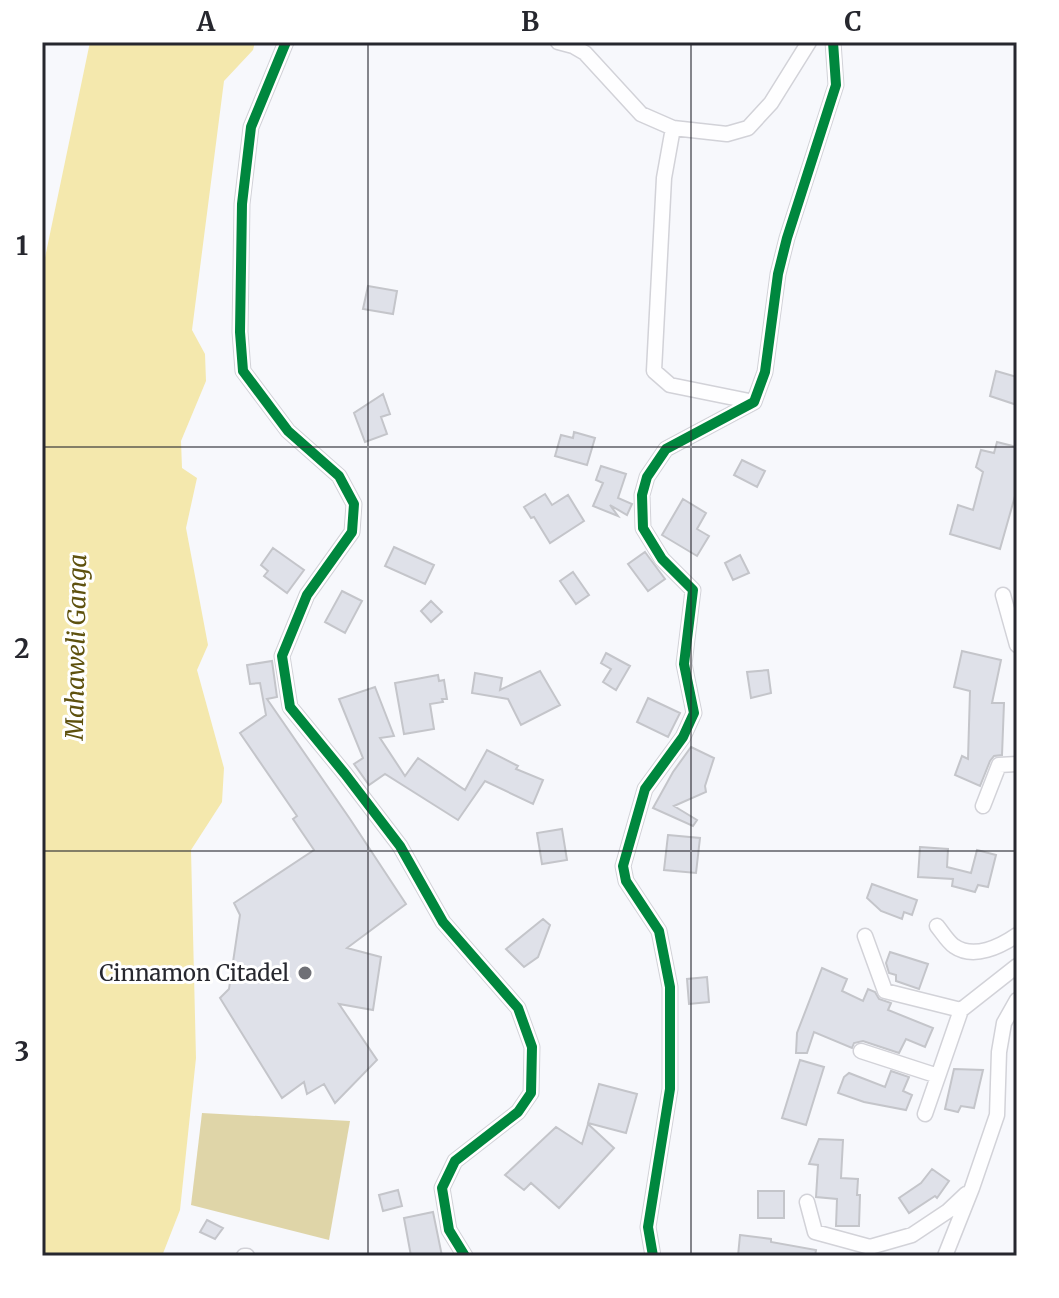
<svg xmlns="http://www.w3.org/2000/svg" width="1059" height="1298" font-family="Merriweather,serif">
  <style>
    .forest { fill: #dfd5a8 }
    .water { fill: #f4e8ad }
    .building { fill: #dfe1e9; stroke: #c4c5ca; stroke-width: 2 }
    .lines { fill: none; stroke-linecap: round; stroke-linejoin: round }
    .minor-casing { stroke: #d2d2d8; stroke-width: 17 }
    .minor { stroke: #fefeff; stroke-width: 14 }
    .cycleway-casing { stroke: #fff; stroke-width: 15 }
    .cycleway { stroke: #00873e; stroke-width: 10 }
    .grid { fill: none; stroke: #26272e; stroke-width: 2; stroke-opacity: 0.55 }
    .poi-dot { fill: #6f7076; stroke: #fff; stroke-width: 3 }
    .labels { text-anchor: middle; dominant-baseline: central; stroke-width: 6; stroke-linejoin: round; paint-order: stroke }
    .poi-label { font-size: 22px; fill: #26272e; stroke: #fff; text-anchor: end }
    .water-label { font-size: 24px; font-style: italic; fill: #5e510e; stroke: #fff }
    .neatline { fill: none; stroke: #26272e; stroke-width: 3 }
    .grid-label { font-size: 26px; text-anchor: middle; font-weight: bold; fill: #26272e }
  </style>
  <rect width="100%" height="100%" fill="#f7f8fc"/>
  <path class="forest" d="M202 1113 350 1121 329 1240 191 1205Z"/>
  <path class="water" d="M90 42H255L253 50 224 81 192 330 205 354 206 381 181 441 182 468 197 478 186 528 208 645 197 670 224 768 222 802 191 850 196 1058 180 1210 162 1256H42V272Z"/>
  <path class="building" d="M368 286 397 291 393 314 363 309Z
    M996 371 1017 377V405L990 396Z
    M383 394 390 414 381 417 387 434 365 442 354 413Z
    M574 432 595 438 587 465 555 456 561 435 573 438Z
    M997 442 1017 447V489L1000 549 950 534 958 505 973 510 983 472 976 467 981 450 994 453Z
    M742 460 765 471 757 487 734 475Z
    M601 466 626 474 618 498 632 504 627 515 610 505 618 516 593 506 603 483 596 480Z
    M545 494 552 505 568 495 584 521 550 543 534 517 531 518 524 507Z
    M683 499 706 513 697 529 709 536 697 556 662 535Z
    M394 547 434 565 425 584 385 566Z
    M273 548 304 570 287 593 264 576 268 571 261 565Z
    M645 552 665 579 648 591 628 564Z
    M740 555 749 573 733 580 725 563Z
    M573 572 589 595 576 604 560 581Z
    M342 591 362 601 345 633 325 622Z
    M431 601 442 612 431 622 421 611Z
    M962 651 1001 660 992 703H1004L1002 755 994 756 990 761 980 786 955 775 962 756 968 759 970 691 954 687Z
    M606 653 630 666 616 690 603 682 611 669 601 663Z
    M272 661 277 697 267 699 350 819 406 904 347 948 381 957 373 1010 339 1004 377 1060 335 1103 324 1084 307 1094 304 1082 282 1098 220 998 229 989 240 915 234 903 314 850 293 819 297 816 240 733 266 715 260 683 250 684 247 665Z
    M768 670 771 693 751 698 747 672Z
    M540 671 560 705 521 725 508 699 472 693 475 673 502 678 500 690Z
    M438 675 439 681 444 680 447 699H442L443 702 430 704 434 729 404 734 395 683Z
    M375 687 394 736 380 738 405 776 418 758 465 790 487 750 518 766 516 769 543 780 533 804 485 781 458 820 385 774 369 785 354 764 363 758 339 699Z
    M648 698 680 713 668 737 637 722Z
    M691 747 714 758 705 786 706 792 674 806 697 820 693 826 653 808 673 772Z
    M562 829 567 860 542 864 537 833Z
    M668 835 700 838 696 873 664 870Z
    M920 847 948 849 947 867 971 873 977 850 996 855 988 887 978 885 975 892 952 886 953 879 918 877Z
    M872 884 917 900 912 915 904 912 902 919 881 911 867 898Z
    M543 919 550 925 538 957 524 967 506 949Z
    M890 952 928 964 919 989 896 981V975L889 973 886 963Z
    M822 968 847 979 842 991 863 1001 868 989 875 992 879 999 891 1003 888 1010 933 1028 925 1047 906 1039 899 1053 863 1041 854 1043 852 1048 814 1032 807 1053H796L797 1033Z
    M707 977 709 1002 689 1004 687 979Z
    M800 1060 824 1067 806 1125 782 1118Z
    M954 1069 983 1070 974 1108 961 1106 958 1112 945 1109Z
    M891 1071 909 1077 903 1091 912 1095 906 1110 864 1102 838 1093 844 1077 849 1073 885 1087Z
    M599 1084 637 1094 626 1133 588 1123Z
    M588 1124 614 1148 559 1208 531 1183 524 1190 505 1175 556 1127 582 1144Z
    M819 1139 843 1140 841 1178 858 1179 857 1195H860L859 1226H836L837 1199 816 1197 818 1165 809 1164Z
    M932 1169 949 1181 937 1198 935 1196 909 1213 899 1198 921 1183Z
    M398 1190 402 1206 383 1211 379 1195Z
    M758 1191H784V1218H758Z
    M433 1212 442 1256H411L404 1218Z
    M207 1220 223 1228 215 1239 200 1232Z
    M740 1235 771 1239V1242L816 1250 815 1256H738Z"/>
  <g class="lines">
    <defs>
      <path id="minor" d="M286 42 251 127 242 204 240 332 243 371 288 431 339 476 354 504 352 532 307 595 282 656 290 707 345 774 400 846 443 922 518 1008 532 1047 531 1093 518 1112 455 1161 442 1188 449 1230 465 1256
        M558 42 573 46 585 53 641 114 673 128 727 134 748 128 771 103 809 42
        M673 128 664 178 654 371 670 385 754 402
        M1003 595 1017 645
        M983 806 999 765 1017 764
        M937 926C942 932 948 942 954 946 974 960 1001 946 1017 935
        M865 936 885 991 961 1010
        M861 1051 938 1076
        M925 1114 961 1010 1017 966
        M807 1202 815 1232 870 1247 912 1235 948 1211 966 1194
        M244 1256H247
        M653 1256 648 1227 670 1089V987L659 931 626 881 623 866 645 789 683 737 694 713 684 664 693 590 662 559 643 528 642 495 647 477 666 449 754 402 765 372 778 274 787 238 836 85 833 42
        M945 1256 972 1188 997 1115 999 1052 1004 1023 1017 1000"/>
    </defs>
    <use href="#minor" class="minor-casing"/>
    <use href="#minor" class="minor"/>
    <defs>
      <path id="cycleway" d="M286 42 251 127 242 204 240 332 243 371 288 431 339 476 354 504 352 532 307 595 282 656 290 707 345 774 400 846 443 922 518 1008 532 1047 531 1093 518 1112 455 1161 442 1188 449 1230 465 1256
        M653 1256 648 1227 670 1089V987L659 931 626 881 623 866 645 789 683 737 694 713 684 664 693 590 662 559 643 528 642 495 647 477 666 449 754 402 765 372 778 274 787 238 836 85 833 42"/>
    </defs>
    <use href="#cycleway" class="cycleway-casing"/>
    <use href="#cycleway" class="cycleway"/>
  </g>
  <path class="grid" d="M368 42V1256M691 42V1256M42 447H1017M42 851H1017"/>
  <circle class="poi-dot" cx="305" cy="973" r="8"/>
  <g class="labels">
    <g class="poi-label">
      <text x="289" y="973">Cinnamon Citadel</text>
    </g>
    <g class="water-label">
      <text transform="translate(76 647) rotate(-89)">Mahaweli Ganga</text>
    </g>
  </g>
  <rect width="1059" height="1298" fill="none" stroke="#ffffff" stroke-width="88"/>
  <rect x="44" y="44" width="971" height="1210" class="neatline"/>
  <g class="grid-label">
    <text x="206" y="31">A</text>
    <text x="530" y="31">B</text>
    <text x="853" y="31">C</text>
    <text x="22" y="255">1</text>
    <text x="22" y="658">2</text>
    <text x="22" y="1061">3</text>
  </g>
</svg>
